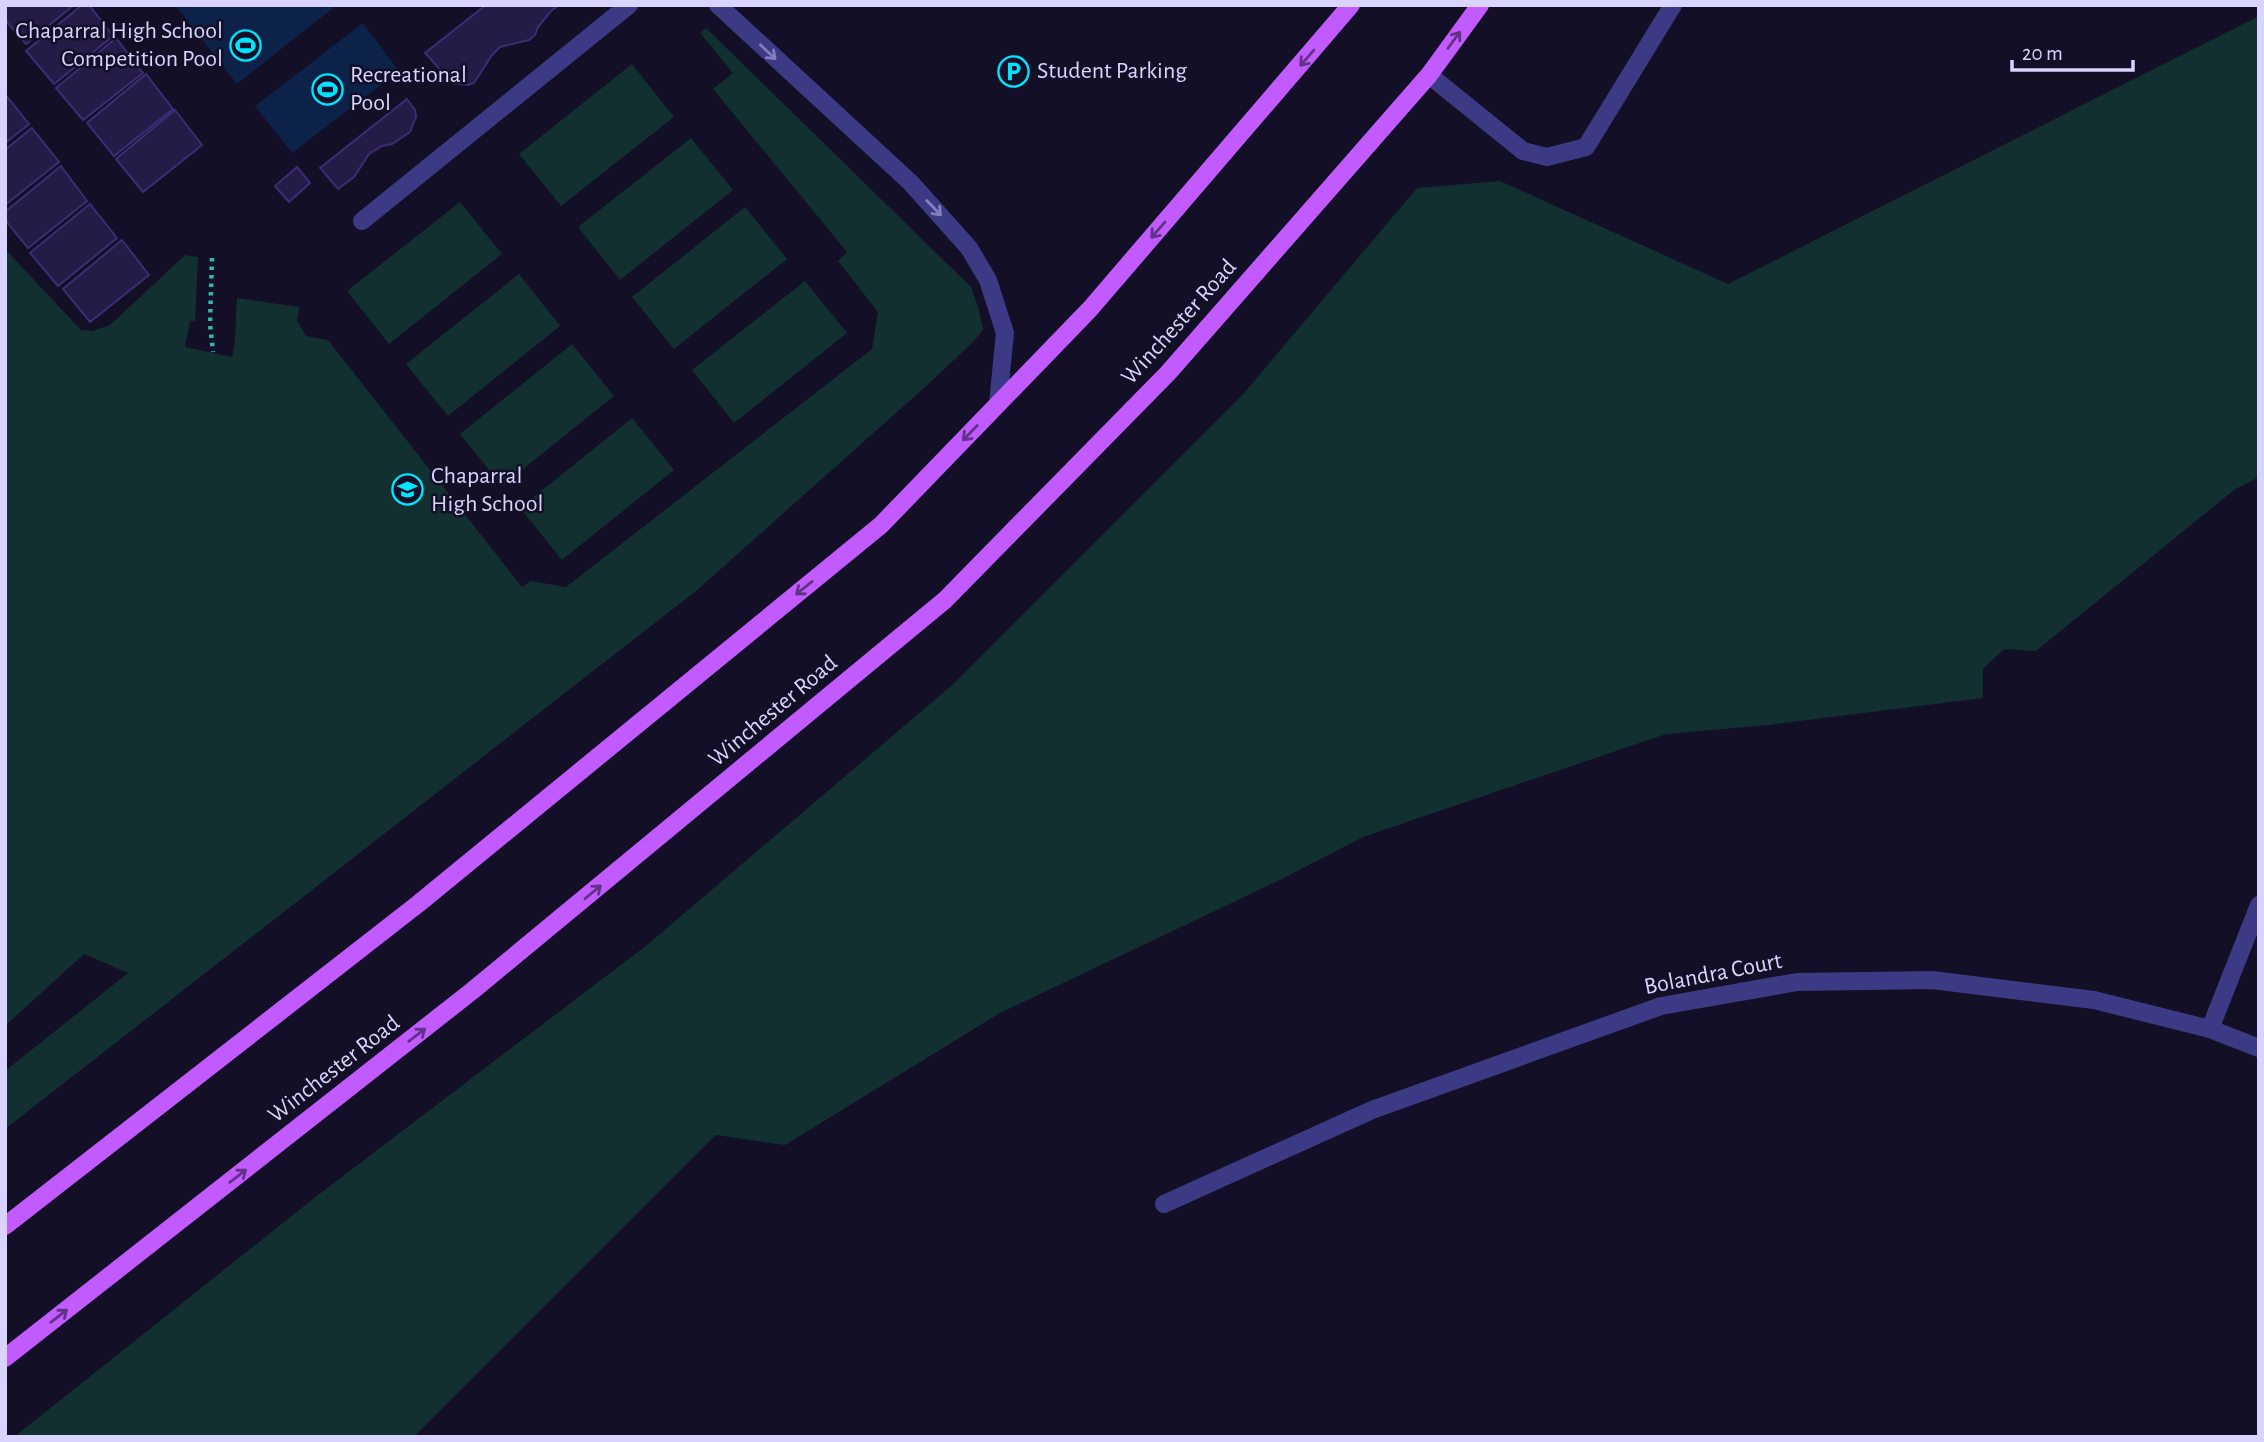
<svg xmlns="http://www.w3.org/2000/svg" width="2264" height="1442" font-family="'Alegreya Sans',sans-serif">
  <style>
    .green { fill: #12302f }
    .water { fill: #0c2248 }
    .building { fill: #241b47; stroke: #3b2d73; stroke-width: 2 }
    .lines { fill: none; stroke-linecap: round; stroke-linejoin: round }
    .path { stroke: #2fb8b0; stroke-width: 4.5; stroke-dasharray: 3.5 5; stroke-linecap: butt }
    .minor { stroke: #3d3a85; stroke-width: 18 }
    .major { stroke: #c25bff; stroke-width: 18 }
    .oneway { stroke: #623188 }
    .oneway2 { stroke: #837fbc }
    .labels { text-anchor: middle; dominant-baseline: central; stroke-width: 5; stroke-linejoin: round; paint-order: stroke }
    .poi-label { font-size: 24px; fill: #d9d4ff; stroke: #130f26; text-anchor: start }
    .street-label { font-size: 24px; fill: #d9d4ff; stroke: #130f26 }
  </style>
  <rect width="100%" height="100%" fill="#130f26"/>
  <path class="green" d="M2259 16V477L2234 490 2036 651 2004 649 1983 669V698L1769 725 1666 734 1363 837 1284 878 1000 1013 785 1145 716 1135 414 1437H14L318 1195 647 945 951 686 1245 392 1417 188 1500 181 1728 284Z
    M706 28 971 287 979 310 983 330 971 344 924 388 696 591 5 1129V1071L128 973 84 954 5 1026V249L81 330 92 331 110 325 185 255 198 257 195 322 190 321 185 347 232 357C237 337 235 319 237 298L299 307 297 320 306 336 328 340 522 587 531 581 566 587 872 349 878 312 838 261 847 252 713 89 733 73 700 33Z
    M632 64 674 117 561 206 519 154Z
    M691 138 733 190 620 280 578 227Z
    M460 202 502 254 389 344 347 291Z
    M745 207 787 259 674 349 632 297Z
    M519 274 560 326 448 416 406 364Z
    M805 281 847 333 734 423 692 370Z
    M572 344 614 396 502 486 460 434Z
    M632 418 674 470 562 560 520 508Z"/>
  <path class="water" d="M175 5H337L237 84Z
    M363 23 399 71 292 153 255 106Z"/>
  <path class="building" d="M6 5H74L26 44 5 20Z
    M82 5H89L113 36 54 84 26 51Z
    M486 5H559L551 11 538 27 535 35 529 40 500 47 492 55 474 83 468 85 452 83 425 53Z
    M116 38 143 73 83 120 56 88Z
    M146 74 173 109 114 156 87 123Z
    M5 94 29 124 5 143Z
    M407 99 415 110 416 117 410 132 392 144 382 146 369 154 354 177 338 189 320 168Z
    M175 110 202 145 143 192 116 159Z
    M32 128 59 162 5 205V150Z
    M61 166 87 201 28 248 5 220V212Z
    M297 167 310 183 289 202 275 186Z
    M90 204 117 238 58 286 30 253Z
    M122 240 149 275 90 322 63 289Z"/>
  <g class="lines">
    <path class="path" d="M212 258 210 324 213 352"/>
    <path class="minor" d="M718 5 911 183 969 248 988 280 1005 333 998 403
      M1429 75 1523 151 1547 157 1586 147 1673 5
      M362 221 629 5
      M2210 1029 2259 905
      M1164 1204 1372 1110 1661 1006 1797 982 1932 980 2094 1000 2210 1029 2259 1048"/>
    <path class="major" d="M5 1226 418 904 881 525 1090 309 1351 5
      M5 1358 472 991 945 600 1168 373 1429 75 1480 5"/>
  </g>
  <defs><path id="oneway-shaft" d="M-6 0H5M1.5-3L5.5 0L1.5 3" fill="none" stroke-width="1.6" stroke-linecap="round" stroke-linejoin="round" transform="scale(1.75)"/></defs>
  <g class="oneway">
    <use href="#oneway-shaft" transform="translate(1454 40) rotate(-54)"/>
    <use href="#oneway-shaft" transform="translate(1307 58) rotate(131)"/>
    <use href="#oneway-shaft" transform="translate(1158 230) rotate(131)"/>
    <use href="#oneway-shaft" transform="translate(970 433) rotate(134)"/>
    <use href="#oneway-shaft" transform="translate(804 588) rotate(141)"/>
    <use href="#oneway-shaft" transform="translate(593 892) rotate(-40)"/>
    <use href="#oneway-shaft" transform="translate(417 1035) rotate(-38)"/>
    <use href="#oneway-shaft" transform="translate(238 1176) rotate(-38)"/>
    <use href="#oneway-shaft" transform="translate(59 1316) rotate(-38)"/>
  </g>
  <g class="oneway2">
    <use href="#oneway-shaft" transform="translate(768 52) rotate(43)"/>
    <use href="#oneway-shaft" transform="translate(934 208) rotate(46)"/>
  </g>
  <defs>
    <symbol id="stadium-ring" viewBox="-11 -11 22 22"><circle r="9.5" fill="#130f26" stroke="#00e5ff" stroke-width="1.5"/><path d="M0-5a6.5 5 0 1 0 0 10a6.5 5 0 1 0 0-10ZM-3.5-1.8h7v3.6h-7Z" fill="#00e5ff"/></symbol>
    <symbol id="parking-ring" viewBox="-11 -11 22 22"><circle r="9.5" fill="#130f26" stroke="#00e5ff" stroke-width="1.5"/><path d="M-3.5-5.5H1a3.5 3.5 0 0 1 0 7H-1V5.5H-3.5ZM-1-3.4V-.6H.8a1.4 1.4 0 0 0 0-2.8Z" fill="#00e5ff"/></symbol>
    <symbol id="school-ring" viewBox="-11 -11 22 22"><circle r="9.5" fill="#130f26" stroke="#00e5ff" stroke-width="1.5"/><path d="M0-5L7-2L0 1L-7-2ZM-4 1L0 2.5L4 1V4Q0 6-4 4Z" fill="#00e5ff"/></symbol>
  </defs>
  <g fill-rule="evenodd">
    <use href="#stadium-ring" x="228" y="28" width="35" height="35"/>
    <use href="#parking-ring" x="996" y="54" width="35" height="35"/>
    <use href="#stadium-ring" x="310" y="72" width="35" height="35"/>
    <use href="#school-ring" x="390" y="472" width="35" height="35"/>
  </g>
  <g class="labels">
    <g class="poi-label">
      <text x="223" y="31" text-anchor="end">Chaparral High School<tspan x="223" dy="28">Competition Pool</tspan></text>
      <text x="1037" y="71">Student Parking</text>
      <text x="350" y="75">Recreational<tspan x="350" dy="28">Pool</tspan></text>
      <text x="431" y="476">Chaparral<tspan x="431" dy="28">High School</tspan></text>
    </g>
    <g class="street-label">
      <text transform="translate(1179 322) rotate(-48)">Winchester Road</text>
      <text transform="translate(773 711) rotate(-40)">Winchester Road</text>
      <text transform="translate(1713 974) rotate(-11)">Bolandra Court</text>
      <text transform="translate(334 1069) rotate(-38)">Winchester Road</text>
    </g>
  </g>
  <rect width="2264" height="1442" fill="none" stroke="#d9d4ff" stroke-width="14"/>
  <path d="M2012 60v10h121v-10" fill="none" stroke="#d9d4ff" stroke-width="3.5"/>
  <text x="2022" y="60" font-size="21" fill="#d9d4ff" stroke="#130f26" stroke-width="5" paint-order="stroke">20 m</text>
</svg>
